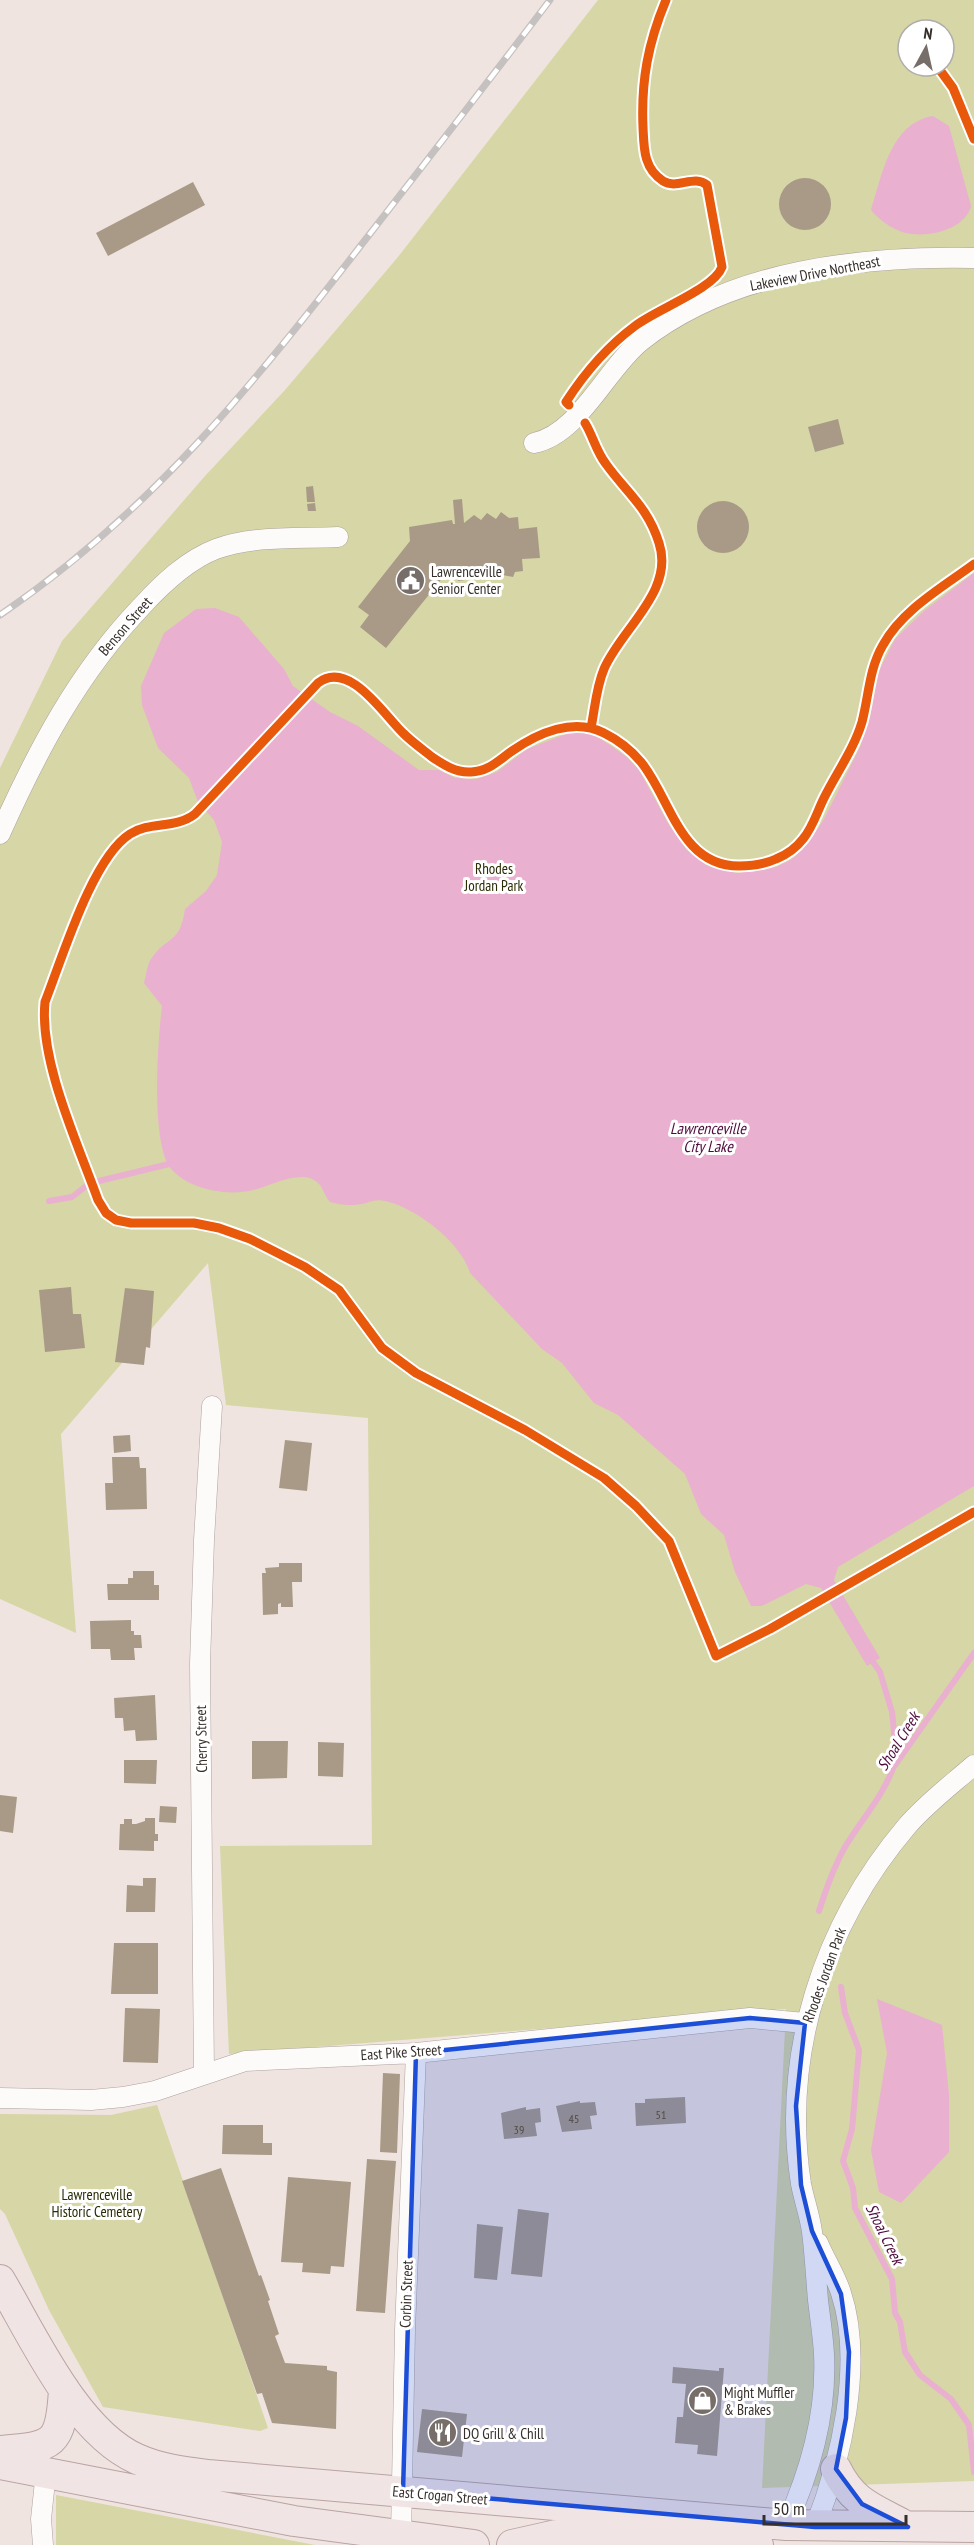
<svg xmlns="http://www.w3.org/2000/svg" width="974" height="2545" font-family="'PT Sans Narrow',sans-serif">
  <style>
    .green { fill: #d7d6a6; fill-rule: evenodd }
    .water { fill: #e9b0d0 }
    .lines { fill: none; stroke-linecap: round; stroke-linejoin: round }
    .stream { stroke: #e9b0d0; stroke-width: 6 }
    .building { fill: #a89a87 }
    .minor-casing { stroke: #aca39f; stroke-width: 21 }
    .primary-casing { stroke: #baa3a3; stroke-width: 32 }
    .minor { stroke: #fdfbfa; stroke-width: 20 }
    .primary { stroke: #f0e4e5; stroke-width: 30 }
    .rail-casing { stroke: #c4c1c0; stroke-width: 7 }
    .rail { stroke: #fff; stroke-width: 4.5; stroke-dasharray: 14; stroke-linecap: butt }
    .cycleway-casing { stroke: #fff; stroke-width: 13 }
    .cycleway { stroke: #e8590c; stroke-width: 9 }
    .marked { fill: #1d4ed8; fill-opacity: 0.2; stroke: #1d4ed8; stroke-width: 4.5; stroke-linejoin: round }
    .labels { text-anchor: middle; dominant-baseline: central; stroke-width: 6; stroke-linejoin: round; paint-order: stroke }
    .number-label { font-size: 12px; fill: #524a42 }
    .street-label { font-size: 15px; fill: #362f2b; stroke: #fff }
    .poi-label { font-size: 15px; fill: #362f2b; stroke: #fff; text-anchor: start }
    .park-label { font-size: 15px; fill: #292c05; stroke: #fff }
    .water-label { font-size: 16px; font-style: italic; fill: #4e0a3c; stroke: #fff }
  </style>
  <rect width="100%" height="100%" fill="#efe4df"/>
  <path class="green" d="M598 0H974V2481L762 2488 786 2009 229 2054 220 1846 372 1845 368 1418 226 1405 208 1263 61 1434 76 1633 0 1599V768L62 641 205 476 285 390 398 257ZM908 30H944V66H908Z
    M157 2105 268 2428 260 2431 103 2407 49 2310 5 2214 0 2209V2114L111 2115Z
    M56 2495 315 2545H56Z"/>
  <path class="water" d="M933 116 949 126 971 206C965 231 924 239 902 232 891 228 879 220 871 210 882 176 890 123 933 116Z
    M974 573V1486L838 1567 834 1580 880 1658 867 1666 821 1588 806 1584 762 1606H751L735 1572 724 1535 701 1514 685 1474 618 1415 594 1403 562 1363 542 1349 470 1273C462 1243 415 1207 385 1201 376 1199 370 1202 362 1204 351 1206 340 1205 330 1202 325 1197 323 1187 318 1183 303 1168 272 1185 257 1189 241 1194 222 1193 207 1189 194 1186 180 1179 171 1169 150 1143 158 1039 162 1006L144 983C146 976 147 965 151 959 167 935 180 945 185 909L206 891 217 875 222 842 214 820 198 802 189 778 158 748 142 705 141 686 164 633 196 609 215 608 239 617 284 669 293 686 330 712 358 726 419 770H439L455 778 476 779 497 772 527 749 569 733 586 732 601 739 627 757 639 770 668 823 686 849 706 865 736 873 776 867 792 859 807 844 823 821 860 747 870 717 879 671 895 639 925 610Z
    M877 1999 942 2025 949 2094V2152L901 2203 879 2192 871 2150 887 2053Z"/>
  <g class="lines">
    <path class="stream" d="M49 1201 72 1197 86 1186 99 1181 169 1164
      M873 1662 880 1672 892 1712 897 1761
      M819 1911C826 1889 833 1868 845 1847 861 1820 882 1798 893 1768L974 1653
      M841 1987 845 2013 859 2050 852 2129 843 2161 853 2188 855 2208 892 2279 895 2313 900 2322 905 2352 920 2375 951 2399 969 2425 974 2472"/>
  </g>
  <path class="building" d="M779 204a26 26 0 1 1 52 0a26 26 0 1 1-52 0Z
    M193 182 205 205 108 256 96 233Z
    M838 419 844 444 815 452 808 427Z
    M313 486 315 502H307L306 487Z
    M462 499 464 523 474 515 481 520 487 513 496 519 501 512 509 518 518 517 519 529 537 527 540 558 522 559 523 571 515 572 513 577 479 570V567H471L472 579 458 581 456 570 448 571 386 648 360 627 369 615 358 607 410 541 409 527 452 520 453 524H455L453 500Z
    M697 527a26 26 0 1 1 52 0a26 26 0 1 1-52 0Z
    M315 503 316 511H308L307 504Z
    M71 1287 73 1314H81L85 1348 45 1352 39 1290Z
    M125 1288 154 1291 150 1348 146 1347 144 1365 115 1362Z
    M130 1435 131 1451 114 1453 113 1436Z
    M285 1440 312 1443 307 1491 279 1488Z
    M112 1457H139L140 1468H146L147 1509 106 1510 105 1483H113Z
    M279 1563H302V1582H292L293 1607H281V1603L278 1604V1614L263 1615 262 1573H266L265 1568 279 1567Z
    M133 1571H154V1585H159V1600H108L107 1584H128V1578H133Z
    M131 1620V1631H134V1635H141L142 1648H134L135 1660H111L110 1649H91L90 1621Z
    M155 1695 157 1740 136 1741 135 1730 124 1731 123 1718H115L114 1698Z
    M252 1741H288L287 1778 252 1779Z
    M318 1742 344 1743 343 1777 318 1776Z
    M124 1760H157L156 1784 124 1783Z
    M0 1795 17 1797 13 1833 0 1831Z
    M160 1806 177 1807 176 1823 159 1822Z
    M145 1818H155V1834H158V1841H154V1851L119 1850 120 1824H124V1819H132V1824H136L145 1821Z
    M143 1878H156L155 1912H126L127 1885 143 1886Z
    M114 1943H158V1994H111Z
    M125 2008 160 2009 158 2063 123 2062Z
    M383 2073 400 2074 397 2153 380 2152Z
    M685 2097 686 2123 636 2126 635 2103H645V2099Z
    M580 2101V2103L595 2102 597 2115 590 2116 592 2129 562 2132 556 2106Z
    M526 2107V2110L540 2108 541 2122 535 2123 537 2136 504 2139 501 2113Z
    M223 2125H263V2143H272V2155L222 2154Z
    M367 2159 396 2161 385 2313 356 2311Z
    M221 2168 259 2276 261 2275 270 2300 268 2301 279 2334 275 2336 285 2363 327 2366V2370L337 2372 336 2429 272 2423 262 2393 257 2394 182 2181Z
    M288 2177 351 2182 344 2267 331 2266 330 2274 302 2272 303 2263 281 2262Z
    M518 2209 549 2213 542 2277 511 2274Z
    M477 2224 503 2227 497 2280 474 2278Z
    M673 2367 719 2371V2368H724L717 2456 697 2454 698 2445 675 2443 677 2417H683L686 2384 672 2383Z
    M422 2409 467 2414 462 2457 417 2452Z"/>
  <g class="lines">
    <defs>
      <path id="minor" d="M534 443C579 434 606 369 641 341 732 269 862 256 974 258
        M0 834C37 751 78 673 141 607 162 584 187 560 216 549 254 535 299 539 338 537
        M204 2073 200 1664 204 1540 212 1406
        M0 2098 91 2100 123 2097 155 2091 245 2061 416 2053 750 2018 805 2023
        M786 2525C810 2472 827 2413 824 2354 823 2336 820 2318 818 2300 816 2278 815 2255 812 2232 810 2216 804 2200 801 2184 781 2054 823 1925 907 1826 927 1803 951 1785 974 1765
        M815 2527C841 2461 864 2363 841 2293 836 2276 825 2260 818 2243
        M401 2536 405 2330 416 2053
        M43 2545 41 2519 46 2472"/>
      <path id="primary" d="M0 2280C33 2336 76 2432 137 2459 159 2469 184 2472 208 2475L786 2525 974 2527
        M0 2451C54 2447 61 2445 64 2389
        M0 2464 294 2521 474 2545
        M836 2469C852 2502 872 2508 902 2524
        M512 2545 561 2534 592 2532 758 2545"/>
    </defs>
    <use href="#minor" class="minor-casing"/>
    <use href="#primary" class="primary-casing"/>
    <use href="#minor" class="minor"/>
    <use href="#primary" class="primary"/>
    <defs>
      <path id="rail" d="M0 615C150 513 252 386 362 244 425 163 488 82 550 0"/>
    </defs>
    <use href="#rail" class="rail-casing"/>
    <use href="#rail" class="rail"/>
    <defs>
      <path id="cycleway" d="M937 66 953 88 974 139
        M569 405 566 402C584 374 608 346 635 326 657 309 714 289 722 267L707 185C694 174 677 190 663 181 643 168 644 147 643 127 641 81 648 43 666 0
        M585 423C593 436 596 451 606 464 626 492 648 507 659 543 675 591 621 629 604 669 596 688 595 708 591 728
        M974 564C943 587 902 610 883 645 869 669 869 695 862 722 854 749 837 772 824 798 817 812 813 827 803 839 796 848 786 855 776 859 765 864 752 866 739 866 680 866 671 799 641 762 631 750 618 740 604 733 574 717 538 733 512 751 499 760 488 772 471 772 456 773 444 765 432 757 422 749 412 742 403 733 384 715 349 659 318 683L195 814C176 829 150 821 130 834 92 858 62 959 45 1002 39 1061 78 1144 98 1200L106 1213 116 1220 131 1223H194L219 1228 250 1239 305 1267 339 1290 382 1348 416 1373 525 1430 604 1478 636 1506 669 1541 716 1656 770 1629 974 1512"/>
    </defs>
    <use href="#cycleway" class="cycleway-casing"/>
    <use href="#cycleway" class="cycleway"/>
  </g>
  <path class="marked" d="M750 2018 805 2023 796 2106 801 2185 812 2231 841 2294 849 2352 846 2418 836 2469 862 2504 908 2527H815L403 2491 416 2053Z"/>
  <defs>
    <symbol id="civic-disc" viewBox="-11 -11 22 22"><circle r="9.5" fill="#776e6a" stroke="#fff"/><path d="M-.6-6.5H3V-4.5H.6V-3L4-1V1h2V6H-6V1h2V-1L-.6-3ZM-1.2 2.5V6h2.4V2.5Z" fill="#fff"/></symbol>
    <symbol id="shop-disc" viewBox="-11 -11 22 22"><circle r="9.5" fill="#776e6a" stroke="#fff"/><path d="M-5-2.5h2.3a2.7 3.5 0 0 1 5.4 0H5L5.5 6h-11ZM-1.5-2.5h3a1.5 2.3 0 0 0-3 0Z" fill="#fff"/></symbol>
    <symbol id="restaurant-disc" viewBox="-11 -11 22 22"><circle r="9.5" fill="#776e6a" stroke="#fff"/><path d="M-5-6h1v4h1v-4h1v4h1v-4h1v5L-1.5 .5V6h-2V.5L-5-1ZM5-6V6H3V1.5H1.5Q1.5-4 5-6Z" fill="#fff"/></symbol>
  </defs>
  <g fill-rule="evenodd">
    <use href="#civic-disc" x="394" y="564" width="33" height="33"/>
    <use href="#shop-disc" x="686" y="2384" width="33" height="33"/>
    <use href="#restaurant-disc" x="426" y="2416" width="33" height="33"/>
  </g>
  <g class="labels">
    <g class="number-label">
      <text x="661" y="2114">51</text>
      <text x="574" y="2118">45</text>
      <text x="519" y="2129">39</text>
    </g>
    <g class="street-label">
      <text transform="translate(815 273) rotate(-11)">Lakeview Drive Northeast</text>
      <text transform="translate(125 626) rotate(-49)">Benson Street</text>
      <text transform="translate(201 1739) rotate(-91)">Cherry Street</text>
      <text transform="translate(824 1975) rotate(-70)">Rhodes Jordan Park</text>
      <text transform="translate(401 2052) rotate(-4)">East Pike Street</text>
      <text transform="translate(406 2294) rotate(-88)">Corbin Street</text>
      <text transform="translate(440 2495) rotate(5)">East Crogan Street</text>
    </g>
    <g class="poi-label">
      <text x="431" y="571">Lawrenceville<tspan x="431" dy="17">Senior Center</tspan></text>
      <text x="724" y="2392">Might Muffler<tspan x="724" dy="17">&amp; Brakes</tspan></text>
      <text x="463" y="2433">DQ Grill &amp; Chill</text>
    </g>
    <g class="park-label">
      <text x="494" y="868">Rhodes<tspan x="494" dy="17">Jordan Park</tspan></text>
      <text x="97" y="2194">Lawrenceville<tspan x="97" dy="17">Historic Cemetery</tspan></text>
    </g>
    <g class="water-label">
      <text x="708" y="1128">Lawrenceville<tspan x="708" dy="18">City Lake</tspan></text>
      <text transform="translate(898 1741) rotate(-58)">Shoal Creek</text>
      <text transform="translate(885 2234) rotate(64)">Shoal Creek</text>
    </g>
  </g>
  <g transform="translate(926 48) rotate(8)"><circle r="28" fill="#ffffff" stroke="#afacaa" stroke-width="1.5"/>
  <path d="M0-4.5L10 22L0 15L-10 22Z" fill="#776e6a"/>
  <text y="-9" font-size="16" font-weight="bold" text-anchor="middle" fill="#362f2b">N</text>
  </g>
  <path d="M764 2515v9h142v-9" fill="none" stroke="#362f2b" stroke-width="3"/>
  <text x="773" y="2515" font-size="18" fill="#362f2b" stroke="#ffffff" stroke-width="4.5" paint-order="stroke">50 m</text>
</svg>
